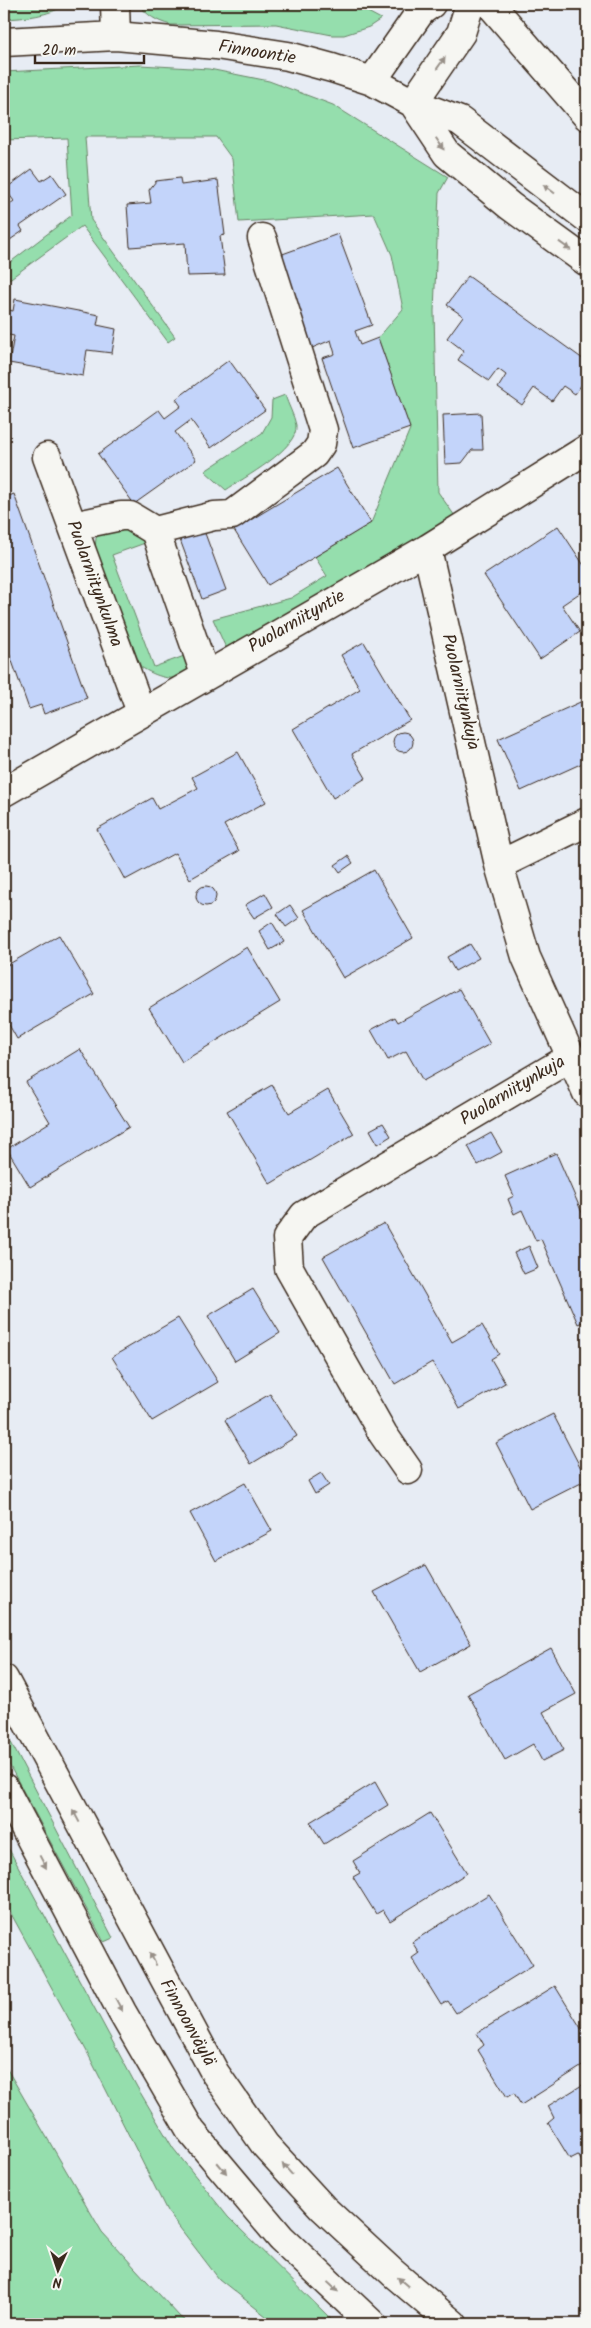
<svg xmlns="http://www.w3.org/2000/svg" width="591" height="2328" font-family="Kalam,sans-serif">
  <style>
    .green { fill: #95dead; stroke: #688466 }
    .building { fill: #c3d4fa; stroke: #3b2a1e }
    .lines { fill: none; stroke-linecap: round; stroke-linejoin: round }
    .minor-casing { stroke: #3b2a1e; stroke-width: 31 }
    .major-casing { stroke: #3b2a1e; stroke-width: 31 }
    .minor { stroke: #f6f6f2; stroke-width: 28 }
    .major { stroke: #f6f6f2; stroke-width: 28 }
    .oneway { fill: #989088 }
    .labels { text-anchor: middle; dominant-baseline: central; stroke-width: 4.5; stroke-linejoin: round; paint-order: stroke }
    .street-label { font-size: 18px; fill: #3b2a1e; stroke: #f6f6f2 }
  </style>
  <rect width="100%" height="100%" fill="#e7ecf4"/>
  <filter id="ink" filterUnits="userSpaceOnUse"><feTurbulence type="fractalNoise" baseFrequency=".02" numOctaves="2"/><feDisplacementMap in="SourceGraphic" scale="10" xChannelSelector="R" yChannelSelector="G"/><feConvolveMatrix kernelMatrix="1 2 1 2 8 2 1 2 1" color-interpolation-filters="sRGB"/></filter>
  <g filter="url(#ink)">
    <path class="green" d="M4 4H68C48 16 26 18 4 19Z
      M138 4H353L381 19 369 27 344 35H332L276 24 171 25C156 21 148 16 138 4Z
      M140 65 209 69 269 81 333 105 448 177 439 193 434 311 438 492 457 519 230 657 213 619 291 598 327 576 315 557 371 523 410 429 378 338 403 309 392 255 374 214 239 222 232 159 216 137H85L91 220 175 337 168 342 82 226 4 283V267L72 215 67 138 4 140V72Z
      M285 395C288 405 294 415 296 425 299 449 243 478 226 490L205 471 262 433 271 417 272 400Z
      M107 527H138L145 543 112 555 154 667 187 655 189 674C173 683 155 676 141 667L95 549 96 538Z
      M4 1729 113 1938 104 1942 4 1755Z
      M4 1840 137 2087 173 2148 228 2217 336 2324H276L219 2279 167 2211 86 2050 4 1901Z
      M4 2064 102 2232 180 2317 189 2324H4Z"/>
    <path class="building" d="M32 169 41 181 52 174 66 194 20 226 23 231 4 244V204L6 207 14 201 5 189Z
      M180 178 181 185 218 180 225 235 220 236 225 275 187 276 185 243 130 247 127 205 151 203 149 190 156 181Z
      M338 234 372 325 355 331 360 345 378 338 410 428 353 448 322 358 335 354 331 340 312 348 277 256Z
      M468 276 587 362V377L575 394 563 386 552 401 534 388 522 405 498 388 506 375 498 369 489 381 458 360 464 351 447 338 463 316 447 305Z
      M15 299 99 315 97 325 116 329 112 353 87 350 83 376 9 363 14 336 4 334V309L13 311Z
      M229 360 265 410 211 448 191 420 175 432 196 460 134 504 98 454 159 410 165 418 181 406 176 399Z
      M481 413 483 450H472L462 463 445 464 443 415Z
      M337 468 371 523 268 585 234 530Z
      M14 494 87 698 44 714 41 705 29 709 7 647 4 648V498Z
      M558 526 587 570V588L562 605 580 632 540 659 484 575Z
      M203 528 226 590 202 599 179 537Z
      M364 642 410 720 352 754 366 778 333 798 293 729 360 689 341 655Z
      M587 699V761L521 791 498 739Z
      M393 742a10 10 0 1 1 20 0a10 10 0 1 1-20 0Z
      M238 752 266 802 224 825 239 851 190 879 175 853 125 880 97 829 152 798 158 809 198 788 192 777Z
      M348 856 353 863 340 872 335 865Z
      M374 870 413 938 343 978 303 910Z
      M196 896a10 10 0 1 1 20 0a10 10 0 1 1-20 0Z
      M265 893 273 907 254 918 245 905Z
      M290 905 299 918 286 927 277 914Z
      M272 922 284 942 270 950 259 931Z
      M59 935 94 994 17 1039 4 1016V967Z
      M470 944 479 958 455 971 447 957Z
      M247 947 280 1002 182 1062 149 1008Z
      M459 989 490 1044 423 1081 406 1051 388 1060 371 1030 395 1017 398 1022Z
      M80 1049 129 1127 30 1187 7 1149 50 1122 26 1082Z
      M272 1085 289 1113 328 1090 354 1134 270 1184 227 1111Z
      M383 1123 391 1136 378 1144 370 1130Z
      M491 1133 502 1152 478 1165 468 1146Z
      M556 1153 587 1224V1320L578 1324 541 1239 536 1241 522 1210 514 1214 508 1199 514 1196 505 1176Z
      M384 1223 452 1342 482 1325 499 1354 491 1359 505 1383 459 1409 432 1362 395 1384 323 1257Z
      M529 1246 538 1268 524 1274 514 1253Z
      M253 1289 280 1333 235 1361 208 1316Z
      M178 1318 218 1382 152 1421 112 1357Z
      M270 1394 297 1436 251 1464 225 1420Z
      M553 1414 587 1480 530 1509 496 1443Z
      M321 1473 329 1485 315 1494 308 1481Z
      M245 1483 272 1531 216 1561 190 1513Z
      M426 1565 471 1644 420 1672 374 1592Z
      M551 1648 576 1694 543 1712 564 1750 542 1761 533 1744 505 1760 468 1694Z
      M375 1782 388 1805 324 1844 310 1822Z
      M430 1813 467 1873 390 1921 383 1910 376 1914 353 1877 360 1873 353 1861Z
      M489 1894 533 1965 456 2013 448 2001 441 2005 412 1958 419 1953 412 1942Z
      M555 1986 587 2038V2063L521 2105 514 2093 507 2097 478 2050 484 2045 477 2033Z
      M587 2082V2165L585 2167 578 2155 570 2159 548 2123 554 2118 548 2106Z"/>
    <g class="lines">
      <defs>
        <path id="minor" d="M115 4 116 36
          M490 4 587 116
          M4 42 116 36 216 45 288 56 332 68 372 81 413 103 460 121 587 218
          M372 81 421 11 431 4
          M413 103 447 154 510 206 587 262
          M413 103 461 33 470 4
          M47 457 141 712
          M73 526 121 516H130L155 531 214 516 232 515 314 454 321 444 323 430 262 238
          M155 531 205 674
          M4 792 427 549 587 449
          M499 865 587 822
          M571 1057 587 1093
          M408 1470 383 1434 289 1268 287 1238 304 1215 571 1057 526 957 499 865 427 549"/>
        <path id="major" d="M4 1679 215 2073 265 2145 323 2208 393 2273 453 2324
          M4 1788 122 2012 191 2131 281 2238 372 2324"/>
      </defs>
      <use href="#minor" class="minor-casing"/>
      <use href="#major" class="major-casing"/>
      <use href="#minor" class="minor"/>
      <use href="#major" class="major"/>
    </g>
    <defs><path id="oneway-solid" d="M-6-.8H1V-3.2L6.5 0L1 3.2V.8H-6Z" transform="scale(1.25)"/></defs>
    <g class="oneway">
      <use href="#oneway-solid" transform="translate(441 63) rotate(-55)"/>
      <use href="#oneway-solid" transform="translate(440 144) rotate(56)"/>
      <use href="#oneway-solid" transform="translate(549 189) rotate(-143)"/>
      <use href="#oneway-solid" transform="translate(565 246) rotate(36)"/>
      <use href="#oneway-solid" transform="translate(76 1816) rotate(-118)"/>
      <use href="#oneway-solid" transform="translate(43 1862) rotate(62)"/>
      <use href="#oneway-solid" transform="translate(153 1959) rotate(-118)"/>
      <use href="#oneway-solid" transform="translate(119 2005) rotate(62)"/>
      <use href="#oneway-solid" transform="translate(222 2168) rotate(50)"/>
      <use href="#oneway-solid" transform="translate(287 2169) rotate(-132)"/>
      <use href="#oneway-solid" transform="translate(403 2282) rotate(-139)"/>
      <use href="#oneway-solid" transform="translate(333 2287) rotate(43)"/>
    </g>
  </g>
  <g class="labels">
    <g class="street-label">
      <text transform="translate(257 53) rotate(9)">Finnoontie</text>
      <text transform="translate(94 584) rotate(70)">Puolarniitynkulma</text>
      <text transform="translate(297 622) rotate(-30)">Puolarniityntie</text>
      <text transform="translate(460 692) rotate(77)">Puolarniitynkuja</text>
      <text transform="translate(513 1091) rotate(-31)">Puolarniitynkuja</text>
      <text transform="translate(187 2023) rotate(61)">Finnoonväylä</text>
    </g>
  </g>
  <rect width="591" height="2328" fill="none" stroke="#f6f6f2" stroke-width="20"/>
  <rect x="10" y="10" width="571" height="2308" fill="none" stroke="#3b2a1e" stroke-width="2" filter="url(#ink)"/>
  <g transform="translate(58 2270) rotate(183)" stroke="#f6f6f2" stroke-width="4" paint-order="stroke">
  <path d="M0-4L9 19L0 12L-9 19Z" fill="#3b2a1e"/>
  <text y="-8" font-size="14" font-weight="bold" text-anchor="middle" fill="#3b2a1e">N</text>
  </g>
  <path d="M35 55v8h109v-8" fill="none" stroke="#3b2a1e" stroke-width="2.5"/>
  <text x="42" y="55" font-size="15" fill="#3b2a1e" stroke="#f6f6f2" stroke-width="4" paint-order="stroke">20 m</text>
</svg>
